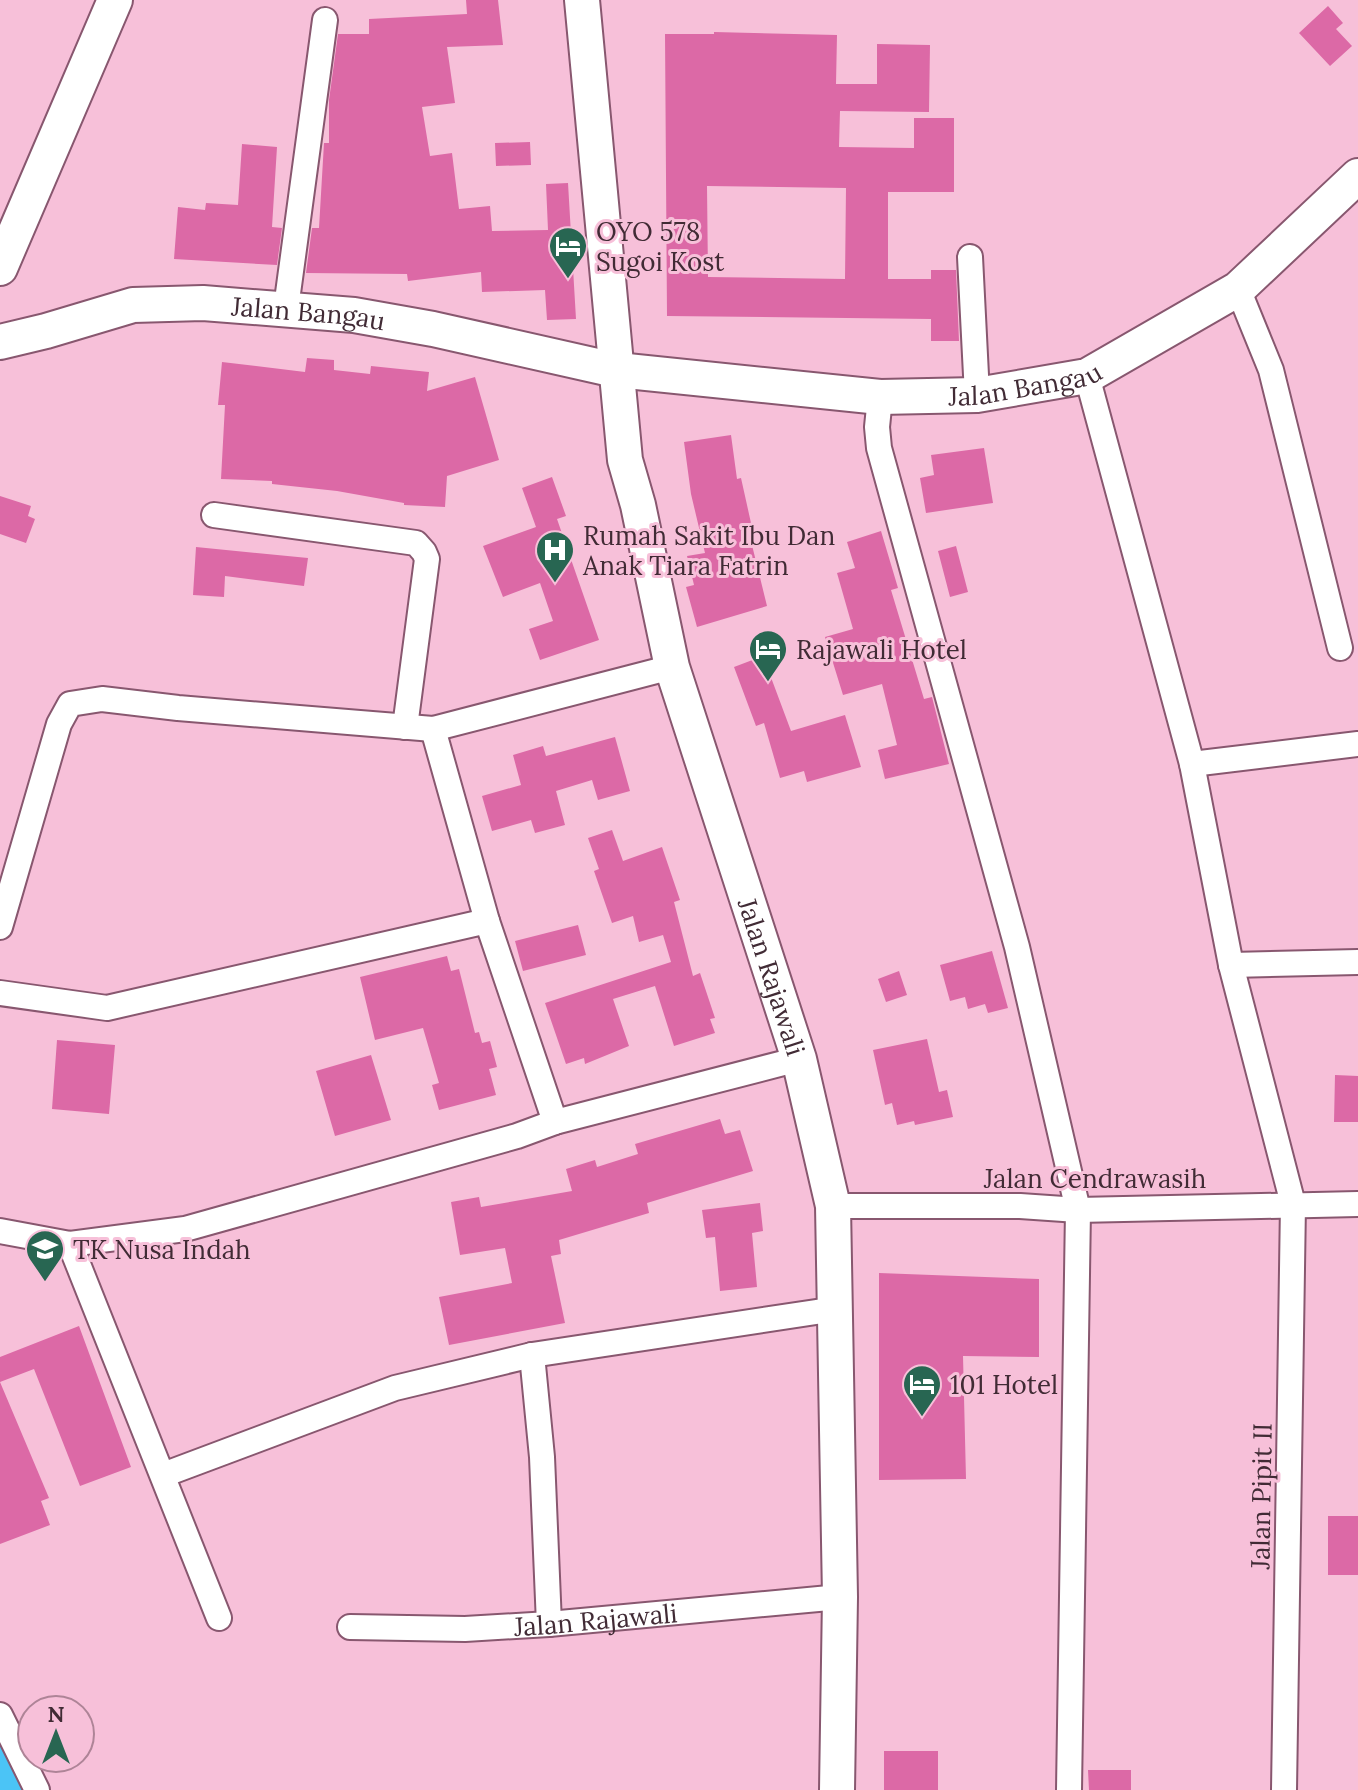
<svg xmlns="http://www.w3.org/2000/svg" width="1358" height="1790" font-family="Lora,serif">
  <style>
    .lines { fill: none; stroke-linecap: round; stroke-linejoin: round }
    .river { stroke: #4bc4f6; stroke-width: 44 }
    .building { fill: #dc69a6; fill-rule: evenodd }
    .street-casing { stroke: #88576f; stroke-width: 28 }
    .secondary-casing { stroke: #88576f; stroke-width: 38 }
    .street { stroke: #fff; stroke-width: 24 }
    .secondary { stroke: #fff; stroke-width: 34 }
    .labels { text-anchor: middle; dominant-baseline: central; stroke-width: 6; stroke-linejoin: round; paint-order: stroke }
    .poi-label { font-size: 26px; fill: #412b35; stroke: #f7c0d9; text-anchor: start }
    .street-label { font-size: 26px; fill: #412b35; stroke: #f7c0d9 }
  </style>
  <rect width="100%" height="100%" fill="#f7c0d9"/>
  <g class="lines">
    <path class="river" d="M0 1750 18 1790"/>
  </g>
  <path class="building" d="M466 0H498L503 45 447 47 455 103 422 107 430 156 452 153 459 209 490 206 492 231 548 230 546 184 568 183 576 319 547 320 545 290 482 292 481 272 408 281 407 274 306 273 312 228H319L324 143H329V100L338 34H369V19L467 14Z
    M1328 6 1343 23 1336 29 1352 46 1330 66 1299 33Z
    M714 32 837 35 836 84H877V44L930 45 929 112 840 111 839 147 914 148V118H954V192H888V279H931V270H956L959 341H931V319L667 316 665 34H714ZM707 186 846 188 845 279 708 277Z
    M530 142 531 165 496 166 495 143Z
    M242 144 277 147 272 227 282 228 277 265 174 259 178 207 205 210 206 203 238 205Z
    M307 358 334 360V370L370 374 371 366 429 372 427 391 475 377 499 460 447 476 445 507 404 505V503L337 491 272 484V481L221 479 225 405H218L222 362 305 372Z
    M731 435 737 479 741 478 753 532 749 533 767 606 697 627 686 587 694 585 687 556 705 553 691 494 684 442Z
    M984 448 993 503 926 513 920 478 934 475 931 455Z
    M552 477 566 516 557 519 599 640 540 660 529 629 553 621 540 583 503 597 483 546 536 527 522 488Z
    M0 496 31 506 28 516 35 519 26 543 0 534Z
    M881 531 898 588 891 590 924 699 932 697 949 764 885 779 878 750 897 745 882 684 843 695 825 637 853 629 837 573 855 568 847 542Z
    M956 546 968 592 950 597 938 551Z
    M196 547 308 558 304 586 225 576 224 597 193 595Z
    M763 656 791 731 845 715 861 767 807 782 804 771 780 778 764 723 756 726 734 667Z
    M615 737 630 791 598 800 592 780 556 791 565 825 535 833 531 820 492 831 482 796 521 785 513 755 543 746 546 756Z
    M612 830 623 861 662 847 680 900 674 902 693 976 700 973 715 1018 710 1019 715 1033 674 1046 655 986 613 999 629 1046 585 1064 584 1058 566 1064 545 1003 671 962 663 935 639 942 633 916 612 923 594 871 599 869 588 838Z
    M578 925 586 955 523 971 515 941Z
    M992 951 1008 1008 988 1013 985 1004 968 1009 965 997 950 1001 940 965Z
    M447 956 451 971 459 969 475 1033 479 1032 482 1043 490 1041 497 1067 489 1069 496 1095 439 1110 432 1085 439 1083 423 1028 375 1040 360 977Z
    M899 971 907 995 886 1002 878 979Z
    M927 1039 939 1092 947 1090 953 1117 915 1125 914 1121 897 1125 892 1103 885 1105 873 1050Z
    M57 1040 115 1045 109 1114 52 1109Z
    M371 1055 391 1120 335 1136 316 1071Z
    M1335 1075 1358 1076V1122H1334Z
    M720 1119 725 1134 740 1130 753 1171 647 1203 649 1213 559 1240 561 1254 551 1256 565 1323 449 1345 439 1297 512 1283 505 1248 460 1255 451 1202 479 1197 481 1207 572 1191 566 1169 595 1160 597 1167 638 1154 635 1144Z
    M760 1203 763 1231 752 1233 757 1287 720 1291 715 1237 706 1238 702 1210Z
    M879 1273 1039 1279V1357L963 1356 966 1479 879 1480Z
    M79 1326 131 1467 80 1486 34 1369 0 1382V1357Z
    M0 1382 49 1498 41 1501 50 1525 0 1544Z
    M1328 1516H1358V1575H1328Z
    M884 1751H938V1790H884Z
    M1088 1770H1131V1790H1089Z"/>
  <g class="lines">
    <defs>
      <g id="street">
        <path d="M970 257 977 395"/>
        <path d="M1238 289 1271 370 1340 648"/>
        <path d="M286 308 325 20"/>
        <path d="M1087 376 1192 764 1231 965 1293 1204 1284 1790"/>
        <path d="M880 397 877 427 879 448 1017 947 1078 1210 1069 1790"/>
        <path d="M214 515 416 543 424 552 427 559 405 727"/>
        <path d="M433 729 487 921"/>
        <path d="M1192 764 1358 744"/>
        <path d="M0 927 59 724 70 704 102 699 178 708 433 729 672 667"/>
        <path d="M1231 965 1358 962"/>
        <path d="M0 993 107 1008 487 921 555 1122"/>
        <path d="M833 1206H1020L1078 1210 1358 1204"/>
        <path d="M0 1231 70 1244 185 1229 517 1136 555 1122 799 1059"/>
        <path d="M70 1244 219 1618"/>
        <path d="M532 1355 542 1457 549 1624"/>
        <path d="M163 1475 395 1388 532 1355 836 1309"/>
        <path id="s1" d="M350 1627 465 1629 549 1624 840 1597"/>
        <path d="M0 1715 37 1790"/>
      </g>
      <g id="secondary">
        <path id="s2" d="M582 0 625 460 638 505 672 667 799 1059 833 1206 840 1597 837 1790"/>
        <path d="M0 268 115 0"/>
        <path id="s3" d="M0 342 46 331 133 305 203 303 354 315 433 329 615 370"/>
        <path id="s4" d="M627 371 880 397 977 395 1087 376 1238 289 1358 176"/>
      </g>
    </defs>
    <use href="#street" class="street-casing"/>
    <use href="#secondary" class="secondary-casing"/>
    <use href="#street" class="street"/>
    <use href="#secondary" class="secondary"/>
  </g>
  <defs>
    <symbol id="hotel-pin" viewBox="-11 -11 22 30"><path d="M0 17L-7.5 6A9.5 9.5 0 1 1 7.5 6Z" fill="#286652" stroke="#f7c0d9"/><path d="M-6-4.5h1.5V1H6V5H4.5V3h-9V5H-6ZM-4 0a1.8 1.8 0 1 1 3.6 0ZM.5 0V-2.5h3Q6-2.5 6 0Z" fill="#fff"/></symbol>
    <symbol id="hospital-pin" viewBox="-11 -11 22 30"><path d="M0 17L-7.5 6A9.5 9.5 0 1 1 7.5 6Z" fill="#286652" stroke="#f7c0d9"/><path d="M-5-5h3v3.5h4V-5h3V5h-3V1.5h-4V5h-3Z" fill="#fff"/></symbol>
    <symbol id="school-pin" viewBox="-11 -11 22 30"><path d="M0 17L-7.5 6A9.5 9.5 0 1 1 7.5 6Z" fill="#286652" stroke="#f7c0d9"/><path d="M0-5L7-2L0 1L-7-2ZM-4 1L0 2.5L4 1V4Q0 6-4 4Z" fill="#fff"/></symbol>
  </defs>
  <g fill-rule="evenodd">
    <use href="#hotel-pin" x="546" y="224" width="44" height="60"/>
    <use href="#hospital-pin" x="533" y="528" width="44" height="60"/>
    <use href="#hotel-pin" x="746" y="627" width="44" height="60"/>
    <use href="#school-pin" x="23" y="1227" width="44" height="60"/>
    <use href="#hotel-pin" x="900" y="1362" width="44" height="60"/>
  </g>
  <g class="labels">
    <g class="poi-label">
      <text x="596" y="231">OYO 578<tspan x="596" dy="30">Sugoi Kost</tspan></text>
      <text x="583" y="535">Rumah Sakit Ibu Dan<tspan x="583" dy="30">Anak Tiara Fatrin</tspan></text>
      <text x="796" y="649">Rajawali Hotel</text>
      <text x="73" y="1249">TK Nusa Indah</text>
      <text x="950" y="1384">101 Hotel</text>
    </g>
    <g class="street-label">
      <text stroke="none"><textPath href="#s3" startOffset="314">Jalan Bangau</textPath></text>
      <text stroke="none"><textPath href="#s4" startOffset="400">Jalan Bangau</textPath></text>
      <text stroke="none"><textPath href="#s2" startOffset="1000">Jalan Rajawali</textPath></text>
      <text x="1095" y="1178">Jalan Cendrawasih</text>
      <text transform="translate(1261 1496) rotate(-89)">Jalan Pipit II</text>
      <text stroke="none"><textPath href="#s1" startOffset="246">Jalan Rajawali</textPath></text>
    </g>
  </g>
  <g transform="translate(56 1734)"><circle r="38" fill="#f7c0d9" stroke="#ae8497" stroke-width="2"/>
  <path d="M0-6L14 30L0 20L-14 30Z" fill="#286652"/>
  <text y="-12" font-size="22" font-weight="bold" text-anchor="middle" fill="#412b35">N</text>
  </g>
</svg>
